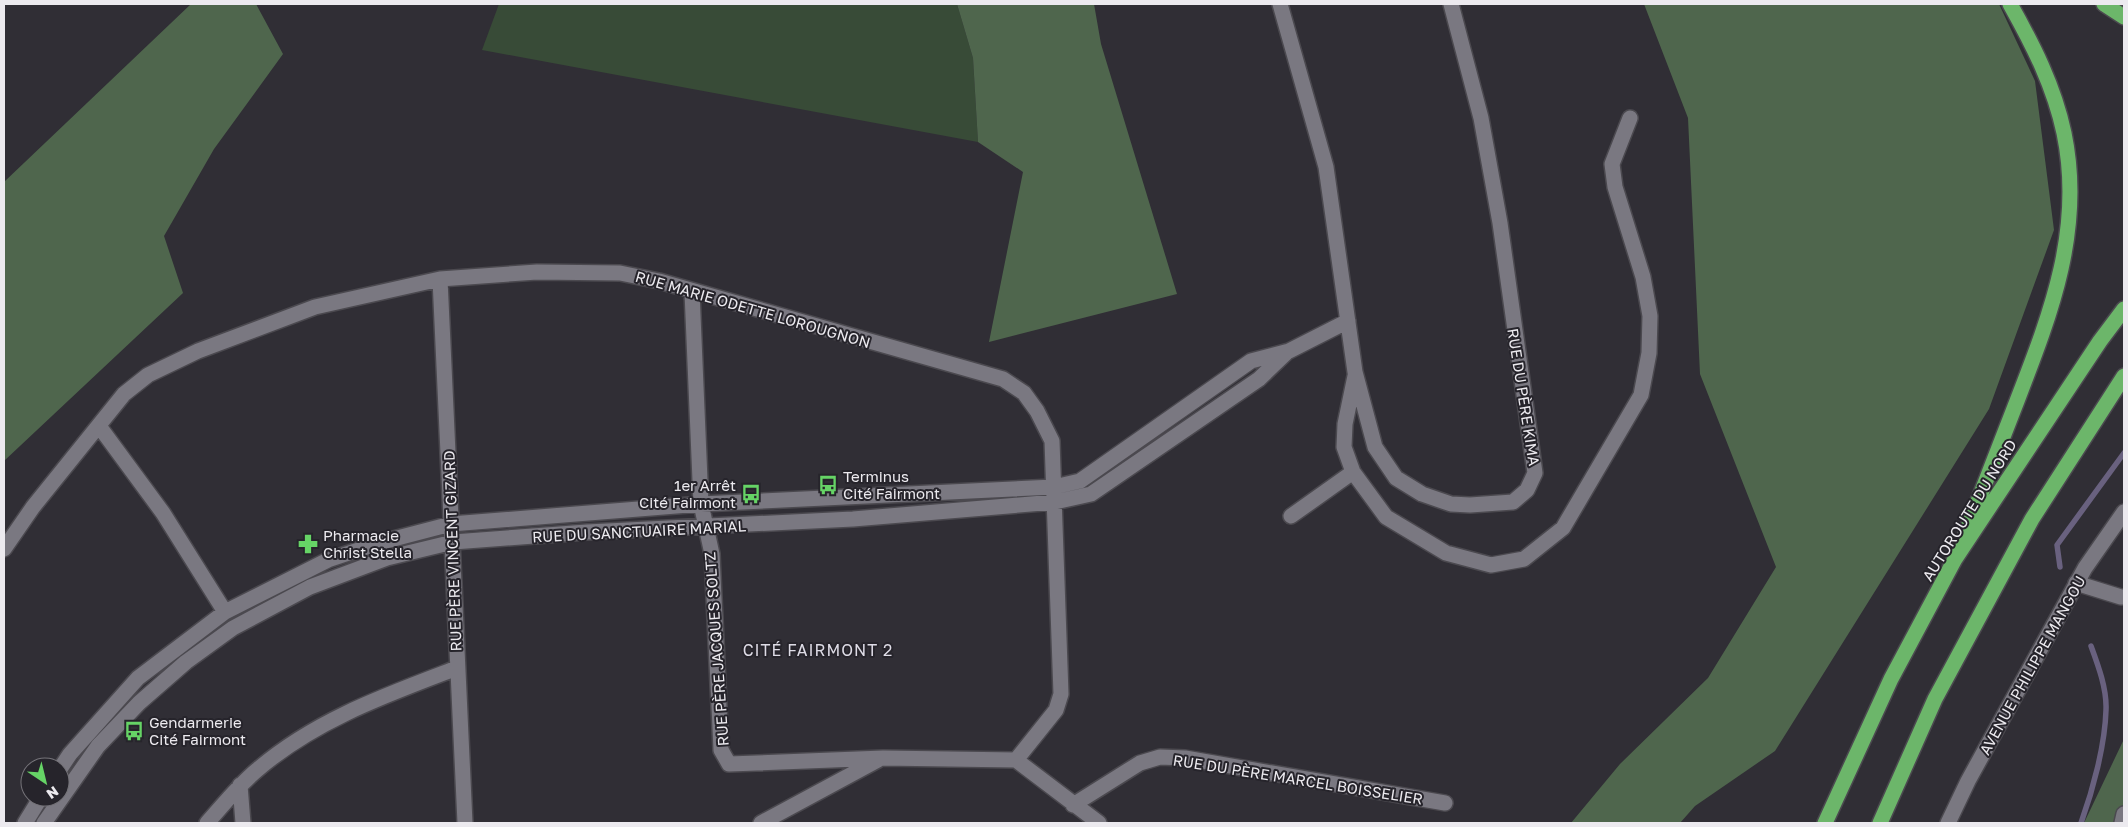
<svg xmlns="http://www.w3.org/2000/svg" width="2128" height="827" font-family="'Golos Text',sans-serif">
  <style>
    .green { fill: #384b37 }
    .forest { fill: #4f664d }
    .lines { fill: none; stroke-linecap: round; stroke-linejoin: round }
    .stream { stroke: #69617f; stroke-width: 5.5 }
    .street-casing { stroke: #4b494f; stroke-width: 18 }
    .secondary-casing { stroke: #4b494f; stroke-width: 18 }
    .highway-casing { stroke: #4b494f; stroke-width: 18 }
    .street { stroke: #7a7881; stroke-width: 15 }
    .secondary { stroke: #7a7881; stroke-width: 15 }
    .highway { stroke: #6cb66a; stroke-width: 15 }
    .labels { text-anchor: middle; dominant-baseline: central; stroke-width: 4; stroke-linejoin: round; paint-order: stroke }
    .street-label { font-size: 15px; fill: #eceaef; stroke: #26242b }
    .poi-label { font-size: 15px; fill: #eceaef; stroke: #26242b; text-anchor: start }
    .neighbourhood-label { font-size: 16px; letter-spacing: 1px; fill: #dedce6; stroke: #26242b }
  </style>
  <rect width="100%" height="100%" fill="#302e35"/>
  <path class="green" d="M499 4H957L973 58 978 142 482 50Z"/>
  <path class="forest" d="M191 4H256L283 54 214 149 164 236 183 293 4 461V182Z
    M957 4H1094L1101 44 1177 294 989 342 1023 172 978 142 973 58Z
    M1644 4H1999L2035 81 2054 230 1989 409 1775 751 1695 806 1680 823H1571L1620 764 1708 678 1776 567 1700 374 1688 118Z
    M2124 739V823H2084Z"/>
  <g class="lines">
    <path class="stream" d="M2060 567 2057 545 2124 453
      M2081 823C2093 790 2105 745 2106 710 2107 689 2098 665 2091 646"/>
    <defs>
      <path id="street" d="M1280 4 1326 167 1355 372 1375 447 1396 478 1422 494 1451 504 1470 505 1513 502 1527 490 1535 473 1500 223 1481 118 1451 4
        M440 279 465 823
        M692 292 701 504 712 554 721 750 729 764 883 758 1016 760 1099 823
        M1355 376 1345 424 1344 447 1353 472 1386 517 1446 553 1491 565 1524 559 1563 528 1641 395 1649 353 1650 316 1643 277 1615 187 1612 164 1630 118
        M99 426 163 513 225 612
        M1291 516 1353 472
        M4 549 33 507 124 394 148 375 198 351 315 307 440 279 537 272 620 273 659 281 1003 379 1024 393 1037 411 1052 441 1061 694 1056 710 1016 760
        M2076 583 2121 597
        M60 769 70 754 138 678 225 612 328 560 382 542 451 524 701 504 1054 487 1080 481 1251 361 1289 351 1348 321
        M240 785 243 823
        M1073 805 1140 763 1160 757 1185 758 1445 803
        M25 823 41 797
        M44 823 98 746 139 703 186 662 233 628 310 587 387 558 453 542 587 532 853 519 1055 502 1091 494 1259 379 1286 353
        M207 823C223 805 238 786 257 770 315 720 386 695 457 668
        M761 823 878 760
        M2122 823 2124 814"/>
      <path id="secondary" d="M1948 823 1968 781 2085 568 2124 512"/>
      <path id="highway" d="M2104 4 2124 17
        M1966 532C1983 488 2000 445 2017 401 2051 313 2084 229 2064 133 2054 86 2033 45 2010 4
        M1825 823 1891 679 1955 559 2100 341 2124 309
        M1880 823 1935 699 2032 519 2124 376"/>
    </defs>
    <use href="#street" class="street-casing"/>
    <use href="#secondary" class="secondary-casing"/>
    <use href="#highway" class="highway-casing"/>
    <use href="#street" class="street"/>
    <use href="#secondary" class="secondary"/>
    <use href="#highway" class="highway"/>
  </g>
  <defs>
    <symbol id="bus-bare" viewBox="-9 -9 18 18"><path d="M-5-6H5V4H4V6H2V4H-2V6H-4V4H-5ZM-3.5-4V0h7V-4ZM-3.5 1.2v1.5H-2V1.2ZM2 1.2v1.5H3.5V1.2Z" fill="#66d466" stroke="#26242b" stroke-width="2.5" paint-order="stroke"/></symbol>
    <symbol id="pharmacy-bare" viewBox="-9 -9 18 18"><path d="M-2-6h4v4h4v4h-4v4h-4v-4h-4v-4h4Z" fill="#66d466" stroke="#26242b" stroke-width="2.5" paint-order="stroke"/></symbol>
  </defs>
  <g fill-rule="evenodd">
    <use href="#bus-bare" x="814" y="471" width="28" height="28"/>
    <use href="#bus-bare" x="737" y="480" width="28" height="28"/>
    <use href="#pharmacy-bare" x="294" y="530" width="28" height="28"/>
    <use href="#bus-bare" x="120" y="717" width="28" height="28"/>
  </g>
  <g class="labels">
    <g class="street-label">
      <text transform="translate(753 309) rotate(16)">RUE MARIE ODETTE LOROUGNON</text>
      <text transform="translate(1524 397) rotate(81)">RUE DU PÈRE KIMA</text>
      <text transform="translate(1969 510) rotate(-58)">AUTOROUTE DU NORD</text>
      <text transform="translate(639 531) rotate(-3)">RUE DU SANCTUAIRE MARIAL</text>
      <text transform="translate(452 551) rotate(-92)">RUE PÈRE VINCENT GIZARD</text>
      <text transform="translate(716 649) rotate(-94)">RUE PÈRE JACQUES SOLTZ</text>
      <text transform="translate(2032 665) rotate(-61)">AVENUE PHILIPPE MANGOU</text>
      <text transform="translate(1298 779) rotate(9)">RUE DU PÈRE MARCEL BOISSELIER</text>
    </g>
    <g class="poi-label">
      <text x="843" y="476">Terminus<tspan x="843" dy="17">Cité Fairmont</tspan></text>
      <text x="736" y="485" text-anchor="end">1er Arrêt<tspan x="736" dy="17">Cité Fairmont</tspan></text>
      <text x="323" y="535">Pharmacie<tspan x="323" dy="17">Christ Stella</tspan></text>
      <text x="149" y="722">Gendarmerie<tspan x="149" dy="17">Cité Fairmont</tspan></text>
    </g>
    <g class="neighbourhood-label">
      <text x="818" y="650">CITÉ FAIRMONT 2</text>
    </g>
  </g>
  <rect width="2128" height="827" fill="none" stroke="#eceaef" stroke-width="10"/>
  <g transform="translate(45 782) rotate(145)"><circle r="24" fill="#26242b" stroke="#757379"/>
  <path d="M0-4L9 19L0 12L-9 19Z" fill="#66d466"/>
  <text y="-8" font-size="14" font-weight="bold" text-anchor="middle" fill="#eceaef">N</text>
  </g>
</svg>
